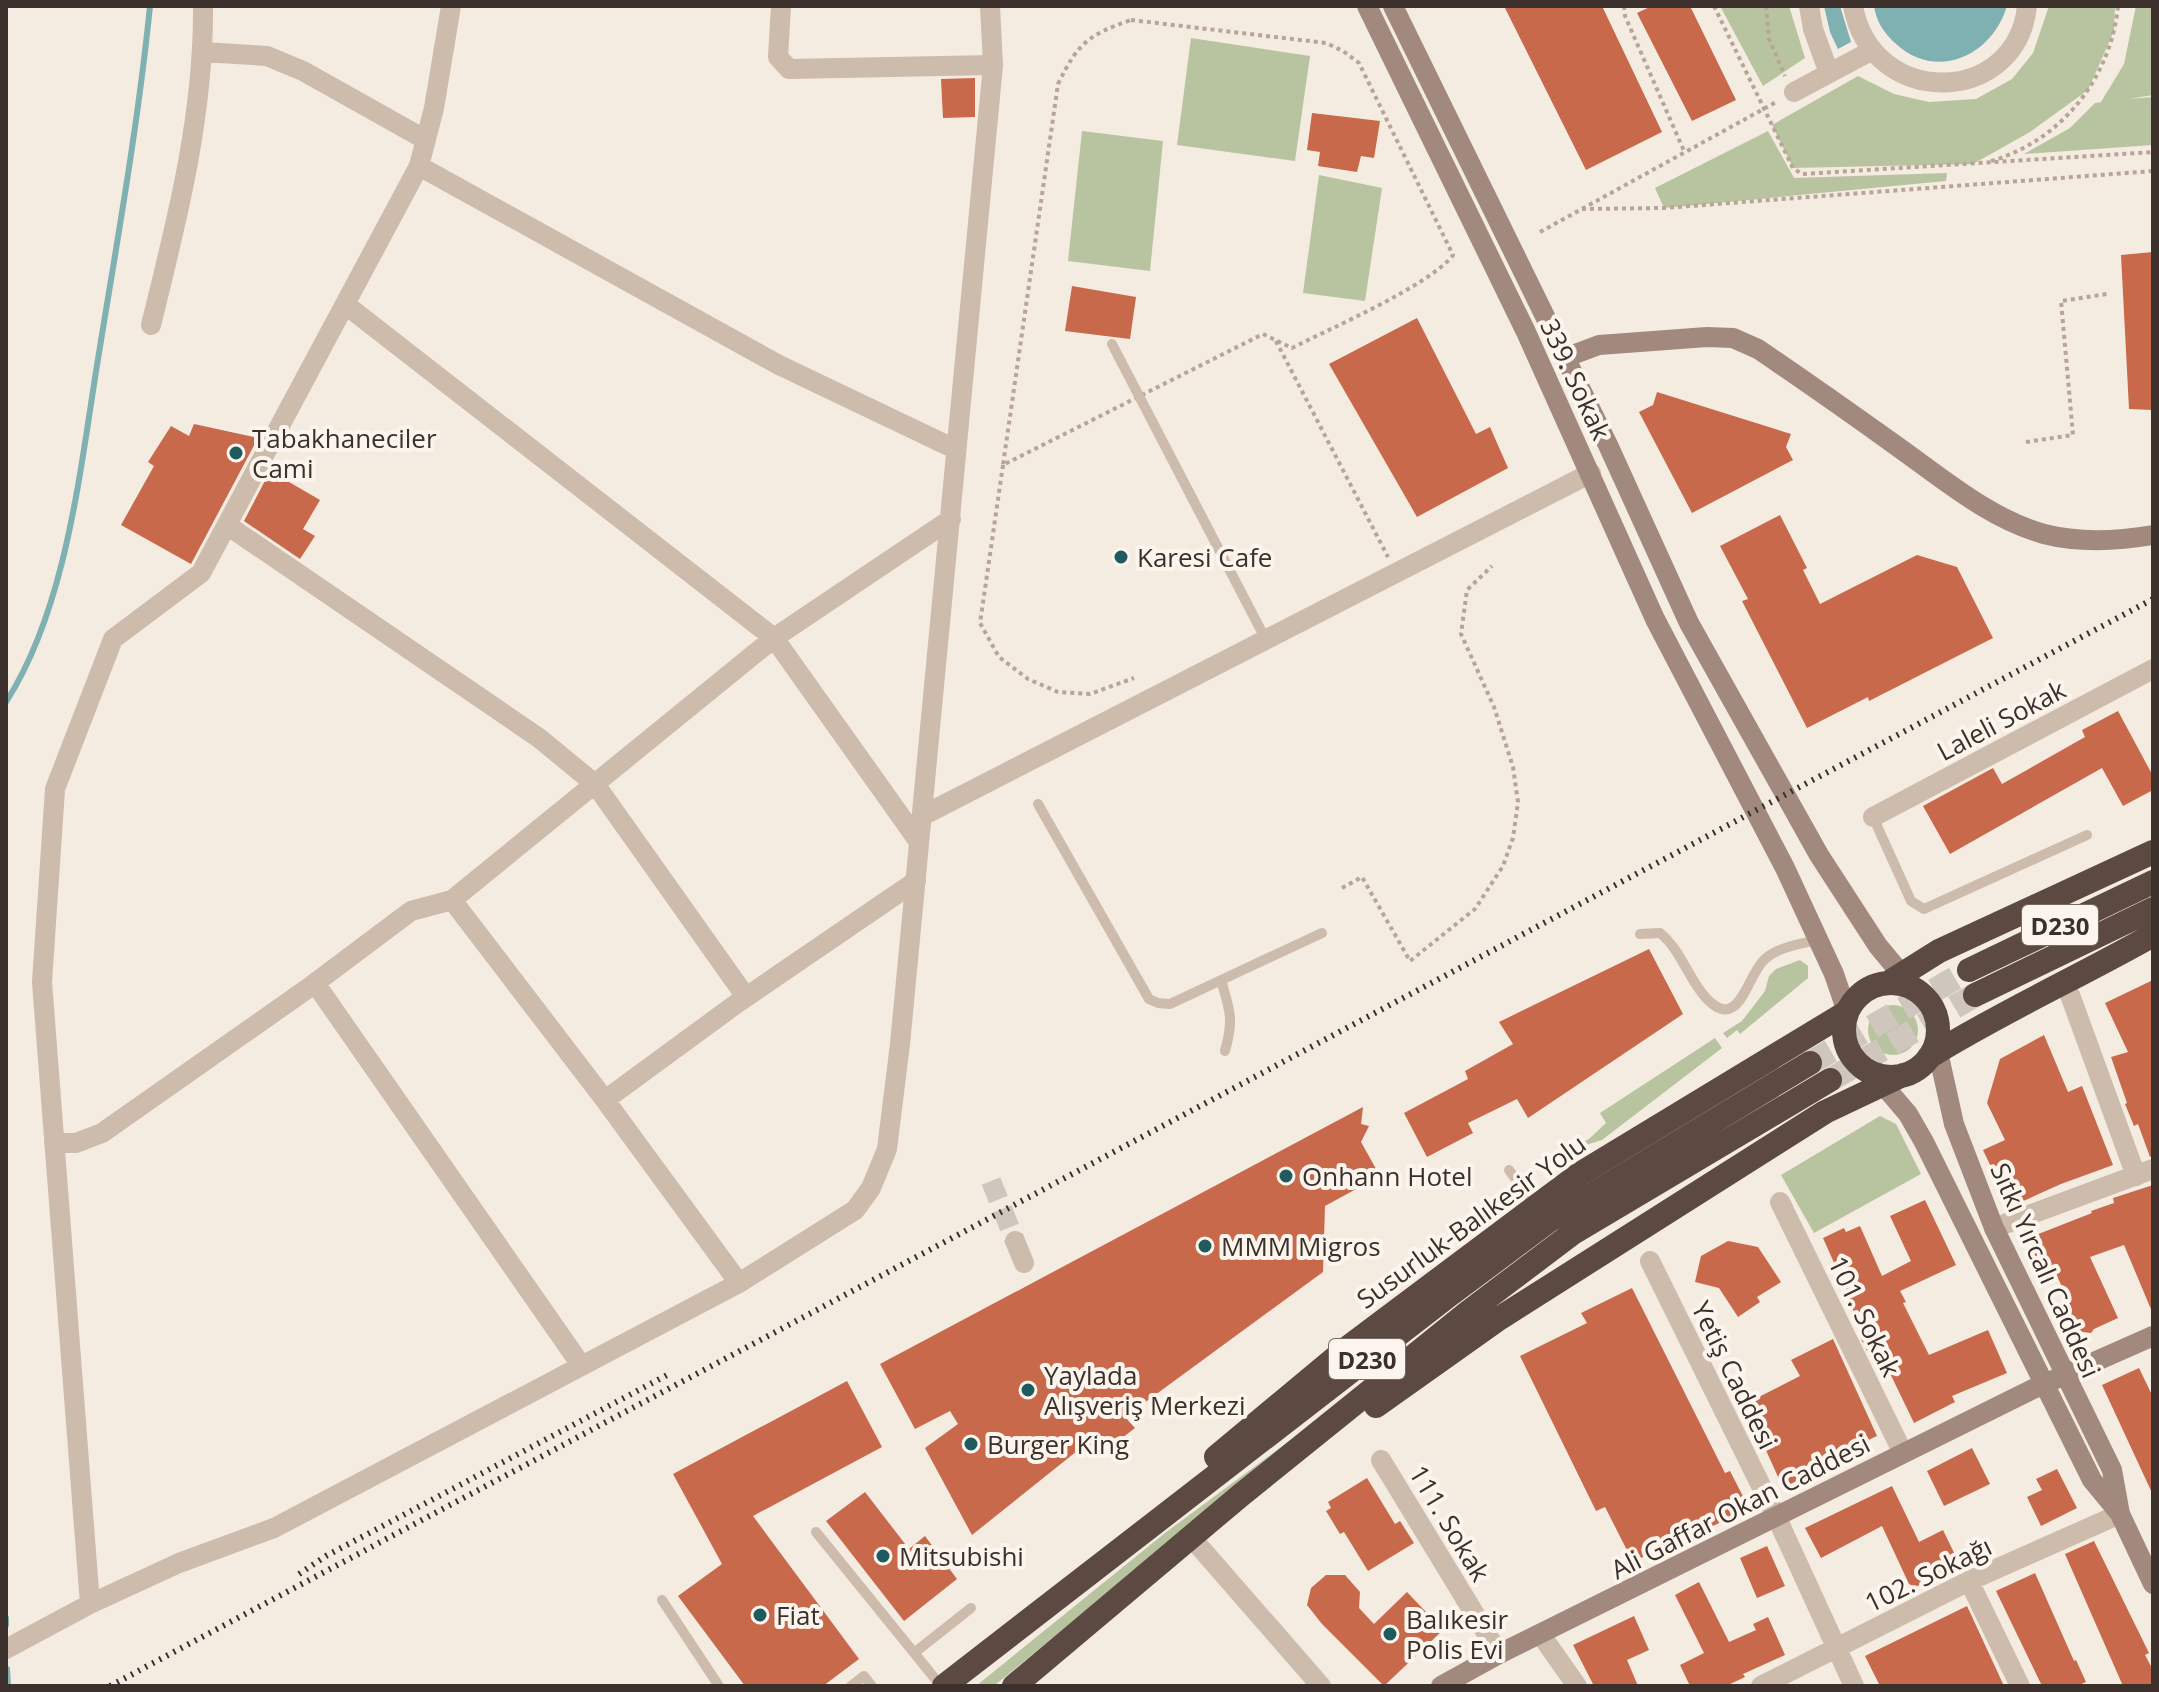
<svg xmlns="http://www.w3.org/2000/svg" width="2159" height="1692" font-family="'Open Sans',sans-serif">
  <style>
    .green { fill: #b8c4a0 }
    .water { fill: #7fb0b2 }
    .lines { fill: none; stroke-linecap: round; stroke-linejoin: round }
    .stream { stroke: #7fb0b2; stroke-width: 6 }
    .building { fill: #c8694b }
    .street-tunnel { stroke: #cfc6bd; stroke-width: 20; stroke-dasharray: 20 10; stroke-linecap: butt }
    .highway-tunnel { stroke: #cfc6bd; stroke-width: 24; stroke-dasharray: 24 12; stroke-linecap: butt }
    .path { stroke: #b9a596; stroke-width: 4; stroke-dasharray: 4 4; stroke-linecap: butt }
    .lane { stroke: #cdbbac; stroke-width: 10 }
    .street { stroke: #cdbbac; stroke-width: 20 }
    .secondary { stroke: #a18a7d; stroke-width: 20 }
    .highway { stroke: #5c4a42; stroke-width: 24 }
    .rail { stroke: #3b302b; stroke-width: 6; stroke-dasharray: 2 6; stroke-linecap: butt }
    .poi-dot { fill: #1f5a5e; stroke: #fbf5ee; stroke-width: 3 }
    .labels { text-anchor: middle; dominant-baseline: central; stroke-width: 8; stroke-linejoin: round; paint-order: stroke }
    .shield { fill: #fbf5ee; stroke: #756b66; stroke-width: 2 }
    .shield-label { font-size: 24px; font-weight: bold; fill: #3b302b }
    .street-label { font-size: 26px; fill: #3b302b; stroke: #fbf5ee }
    .poi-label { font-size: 26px; fill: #3b302b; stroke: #fbf5ee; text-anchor: start }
  </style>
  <rect width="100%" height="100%" fill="#f4ebe1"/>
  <path class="green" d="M1720 6H1789L1805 58 1763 86Z
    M2049 6H2115L2114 31 2088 90 2030 132 1973 164 1793 168 1772 125 1858 76 1894 94 1929 102 1976 99 2012 79 2033 53Z
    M2136 6H2153V95L2129 99 2153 97V145L2024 154 2070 128 2095 103 2101 102 2124 64Z
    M1191 38 1310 56 1295 161 1177 145Z
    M1082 131 1163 141 1150 271 1068 261Z
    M1768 131 1794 178 1947 173 1946 181 1664 208 1655 188Z
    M1319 175 1382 188 1365 301 1303 293Z
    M1800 960 1808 966V978L1740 1034 1737 1030 1727 1038 1723 1033 1742 1021 1765 991 1769 976 1776 969Z
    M1868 1030a25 25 0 1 1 50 0a25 25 0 1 1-50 0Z
    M1715 1038 1722 1048 1602 1140 1573 1149 1571 1147 1589 1139 1606 1123 1600 1113Z
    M1880 1116 1896 1124 1921 1174 1814 1233 1781 1175Z
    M1288 1442 1275 1456 1000 1681 993 1686H976L1165 1533Z"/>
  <path class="water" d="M1824 6H1840L1851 42 1838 49 1830 32Z
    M1874 6H2007C1992 56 1936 82 1895 43 1884 33 1876 21 1874 6Z"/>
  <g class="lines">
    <path class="stream" d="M6 702C67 607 80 469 98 359 117 242 138 125 150 6
      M6 1618V1625
      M7 1669 8 1686"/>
  </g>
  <path class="building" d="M1504 6H1602L1662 132 1586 170Z
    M1652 6H1690L1736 100 1692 121 1637 13Z
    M975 78V117L943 118 941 79Z
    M1312 113 1380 121 1374 158 1361 156 1357 172 1318 166 1320 152 1307 150Z
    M2153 252V410L2129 409 2121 255Z
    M1072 286 1136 297 1130 339 1065 331Z
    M1417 318 1476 434 1490 427 1508 468 1417 517 1329 364Z
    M1657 392 1791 434 1786 447 1793 460 1692 513 1639 412 1653 405Z
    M194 424 258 438 191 564 121 525 154 466 148 462 171 426 189 436Z
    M270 471 320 500 303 529 315 536 300 559 244 521Z
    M1780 515 1807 568 1803 570 1820 604 1917 555 1957 567 1993 638 1869 701 1868 697 1807 728 1742 601 1748 599 1720 546Z
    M2118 711 2153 776V790L2123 806 2102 768 1950 854 1923 806 1993 768 2002 784 2085 737 2082 730Z
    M1649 949 1683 1014 1528 1118 1517 1099 1468 1123 1473 1133 1427 1157 1404 1113 1468 1079 1465 1071 1513 1044 1499 1022Z
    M2153 980V1156L2150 1157 2138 1124 2134 1126 2125 1104 2127 1103 2111 1057 2128 1052 2105 1003Z
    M2044 1035 2068 1092 2082 1086 2113 1165 2061 1184 2010 1207 1983 1150 2005 1140 1987 1103 2000 1059Z
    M1363 1107 1361 1124 1369 1126 1361 1142 1380 1176 1325 1206 1323 1272 1125 1417 1135 1428 1096 1458 1087 1443 972 1535 925 1448 958 1424 950 1411 915 1429 880 1364Z
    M2153 1185V1314L2124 1245 2090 1257 2118 1318 2094 1329 2091 1333 2075 1331 2066 1317 2069 1303 2058 1278 2046 1283 2028 1238 2092 1213 2091 1211 2114 1203 2113 1198Z
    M1925 1200 1956 1265 1900 1291 1906 1302 1903 1303 1929 1355 1988 1330 2007 1373 1952 1396 1955 1402 1914 1423 1886 1365 1876 1369 1861 1339 1866 1336 1845 1294 1847 1292 1823 1238 1844 1228 1846 1232 1860 1226 1882 1276 1911 1261 1890 1216Z
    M1728 1241 1758 1247 1781 1282 1757 1297 1760 1302 1738 1317 1719 1288 1695 1282 1701 1256Z
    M1632 1288 1725 1473 1730 1471 1749 1508 1705 1530 1703 1527 1633 1562 1605 1507 1596 1511 1520 1356 1587 1323 1581 1313Z
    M1833 1339 1877 1436 1866 1441 1868 1444 1783 1488 1745 1404 1800 1376 1791 1360Z
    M2139 1368 2153 1397V1495L2102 1385Z
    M847 1381 882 1447 753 1516 859 1659 823 1686H745L678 1596 722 1564 673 1474Z
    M1972 1448 1990 1484 1944 1506 1927 1471Z
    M2057 1469 2077 1508 2041 1526 2027 1497 2042 1490 2036 1479Z
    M1367 1478 1395 1524 1400 1521 1414 1543 1368 1571 1344 1532 1340 1534 1326 1511 1331 1508 1328 1502Z
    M1892 1486 1919 1542 1943 1530 1958 1561 1948 1565 1947 1573 1915 1587 1909 1584 1882 1526 1821 1558 1805 1528Z
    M865 1492 909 1549 925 1536 957 1579 904 1621 826 1521Z
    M2094 1541 2149 1653 2145 1655 2153 1670V1686H2123L2065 1554Z
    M1767 1546 1785 1586 1757 1598 1740 1558Z
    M2035 1573 2074 1661 2076 1660 2086 1682 2077 1686H2042L1996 1591Z
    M1326 1575H1345L1360 1592 1359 1608 1374 1624 1407 1592 1443 1630 1384 1686 1322 1624 1307 1605 1311 1588Z
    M1699 1582 1729 1642 1756 1630 1753 1624 1768 1617 1785 1655 1743 1674 1745 1677 1726 1686H1690L1680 1665 1704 1653 1675 1595Z
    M1967 1606 2004 1686H1880L1865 1656Z
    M1634 1616 1649 1650 1627 1660 1638 1686H1594L1573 1645Z"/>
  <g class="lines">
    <path class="street-tunnel" d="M991 1181 1015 1241"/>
    <path class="highway-tunnel" d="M1810 1063 1969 970
      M1830 1080 1975 995"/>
    <path class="path" d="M1624 6 1625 16 1684 151
      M1714 6 1793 168 1802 174 2153 152
      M1766 6 1769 39 1785 76
      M1131 20 1326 43 1343 51 1359 63 1453 255C1431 285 1329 329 1292 348L1263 334 1003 465 1058 84C1078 43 1088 35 1131 20Z
      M1991 161C2061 141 2111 78 2118 6
      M1582 209 1664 208 2153 171
      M1540 232 1778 101
      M1276 341 1388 557
      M2026 442 2073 435 2061 301 2107 294
      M1003 465 980 623 999 657 1028 679 1058 692 1090 694 1134 678
      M1342 888 1362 877 1410 961 1475 909 1503 866 1513 838 1518 802 1513 767 1494 707 1461 634 1467 590 1492 566"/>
    <path class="lane" d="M1112 344 1266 640
      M1038 804 1149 999 1158 1003 1170 1004 1322 933
      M1873 817 1911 901 1924 909 2087 835
      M1640 934 1660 933C1682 951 1688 979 1707 999 1740 1033 1747 974 1765 959 1778 947 1801 944 1817 940
      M1221 980C1230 1011 1234 1019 1225 1051
      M1509 1170 1535 1206
      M816 1532 941 1686
      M662 1600 719 1686
      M914 1653 971 1608
      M851 1686 864 1676 872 1686"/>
    <path class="street" d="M781 6 778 57 789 69 993 65
      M1809 6 1813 29 1829 73
      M1853 6C1872 110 2017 106 2027 6
      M203 52 267 56 303 71 426 140
      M1794 92 1871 51
      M419 166 779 365 955 449
      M346 305 774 638 919 842
      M151 325C177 220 204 115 203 6
      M227 525 539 738 595 784 746 997
      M922 816 1591 473
      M1873 817 2153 669
      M452 900 605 1100 739 1283
      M315 983 581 1365
      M2070 995 2136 1176
      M605 1100 736 1004 916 881
      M54 1143H76L102 1133 307 989 411 911 452 900 774 638 951 519
      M1780 1202 1903 1453
      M1994 1228 2153 1169
      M1015 1241 1024 1263
      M1650 1261 1776 1516 1854 1686
      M1381 1460 1499 1654
      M1191 1537 1321 1686
      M1969 1581 2020 1686
      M90 1604 42 982 55 789 113 639 201 573 419 166 434 108 451 6
      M1541 1635 1577 1686
      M6 1649 90 1604 179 1563 274 1528 739 1283 855 1210 871 1188 887 1149 900 1044 993 65 990 6
      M1761 1686 1969 1581 2120 1514"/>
    <path class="secondary" d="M1367 6 1526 332 1655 619 1785 868 1834 974 1847 1012
      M1393 6 1608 445 1689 623 1819 855 1878 946 1913 988
      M1564 358 1599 345 1707 337 1733 338 1758 349C1805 381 1852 414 1898 447 1943 479 1990 519 2044 534 2079 543 2118 541 2153 535
      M1936 1043 1954 1124 1994 1228 2112 1470 2120 1514
      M1873 1073 1908 1114 1924 1142 2092 1480 2120 1514 2153 1584
      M1441 1686 1499 1654 2033 1389 2153 1336"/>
    <path class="highway" d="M1969 970 2153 882
      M1888 983 1939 951 2153 852
      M1844 1030a47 47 0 1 1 94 0a47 47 0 1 1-94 0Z
      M1975 995 2153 909
      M1929 1057C2001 1012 2079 977 2153 935
      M1376 1406 1500 1318 1825 1112 1903 1075
      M1216 1457 1347 1348 1578 1175 1847 1012
      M944 1686 1448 1296 1550 1220 1810 1063
      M1014 1686 1241 1495 1467 1313 1573 1233 1830 1080"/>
    <path class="rail" d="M299 1574 326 1556 669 1374
      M110 1686 2153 599"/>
  </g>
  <g class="poi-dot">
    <circle cx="236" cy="453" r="8"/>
    <circle cx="1121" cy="557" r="8"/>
    <circle cx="1286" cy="1176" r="8"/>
    <circle cx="1205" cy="1246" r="8"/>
    <circle cx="1028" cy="1390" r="8"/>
    <circle cx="971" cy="1444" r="8"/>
    <circle cx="883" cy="1556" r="8"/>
    <circle cx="760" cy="1615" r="8"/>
    <circle cx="1390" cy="1634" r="8"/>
  </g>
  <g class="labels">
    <g class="shield">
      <rect x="2022" y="905" width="76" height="40" rx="6"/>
      <rect x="1329" y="1339" width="76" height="40" rx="6"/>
    </g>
    <g class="shield-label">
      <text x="2060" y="925">D230</text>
      <text x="1367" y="1359">D230</text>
    </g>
    <g class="street-label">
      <text transform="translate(1576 379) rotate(65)">339. Sokak</text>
      <text transform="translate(2001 720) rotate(-28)">Laleli Sokak</text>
      <text transform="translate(1471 1221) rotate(-36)">Susurluk-Balıkesir Yolu</text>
      <text transform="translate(2046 1270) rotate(66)">Sıtkı Yırcalı Caddesi</text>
      <text transform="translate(1865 1316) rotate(64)">101. Sokak</text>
      <text transform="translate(1735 1375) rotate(64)">Yetiş Caddesi</text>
      <text transform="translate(1740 1506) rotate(-27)">Ali Gaffar Okan Caddesi</text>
      <text transform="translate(1450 1523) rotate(59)">111. Sokak</text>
      <text transform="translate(1928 1574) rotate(-26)">102. Sokağı</text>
    </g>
    <g class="poi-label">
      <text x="252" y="438">Tabakhaneciler<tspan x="252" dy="30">Cami</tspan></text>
      <text x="1137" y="557">Karesi Cafe</text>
      <text x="1302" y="1176">Onhann Hotel</text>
      <text x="1221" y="1246">MMM Migros</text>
      <text x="1044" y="1375">Yaylada<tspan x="1044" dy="30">Alışveriş Merkezi</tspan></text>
      <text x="987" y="1444">Burger King</text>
      <text x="899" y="1556">Mitsubishi</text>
      <text x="776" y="1615">Fiat</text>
      <text x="1406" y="1619">Balıkesir<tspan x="1406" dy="30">Polis Evi</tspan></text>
    </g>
  </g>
  <rect width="2159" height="1692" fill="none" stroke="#3b302b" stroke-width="16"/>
</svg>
